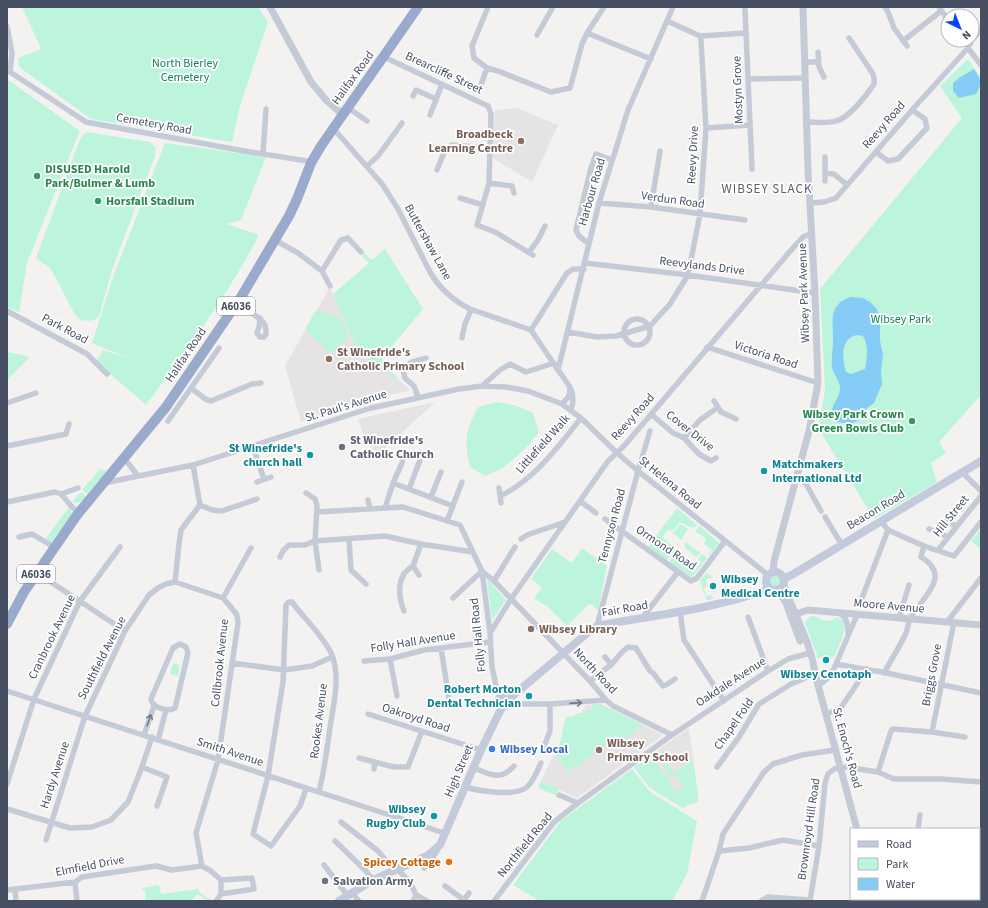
<svg xmlns="http://www.w3.org/2000/svg" width="988" height="908" font-family="'Source Sans 3',sans-serif">
  <style>
    .education { fill: #e5e3e3 }
    .green { fill: #bdf5dc }
    .water { fill: #85ccf6; fill-rule: evenodd }
    .lines { fill: none; stroke-linecap: round; stroke-linejoin: round }
    .minor { stroke: #c4cbd7; stroke-width: 5.5 }
    .tertiary { stroke: #c4cbd7; stroke-width: 7 }
    .secondary { stroke: #c2cadc; stroke-width: 8 }
    .trunk { stroke: #9aaacc; stroke-width: 10 }
    .oneway { stroke: #737b8b }
    .education-dot { fill: #8d6e63; stroke: #fff; stroke-width: 1.5 }
    .leisure-dot { fill: #2e9e5b; stroke: #fff; stroke-width: 1.5 }
    .worship-dot { fill: #6b7280; stroke: #fff; stroke-width: 1.5 }
    .culture-dot { fill: #0f9aa8; stroke: #fff; stroke-width: 1.5 }
    .shop-dot { fill: #3f7fe0; stroke: #fff; stroke-width: 1.5 }
    .food-dot { fill: #e8710a; stroke: #fff; stroke-width: 1.5 }
    .labels { text-anchor: middle; dominant-baseline: central; stroke-width: 3.5; stroke-linejoin: round; paint-order: stroke }
    .shield { fill: #fff; stroke: #7e8491; stroke-width: 1 }
    .shield-label { font-size: 11px; font-weight: bold; fill: #475062 }
    .park-label { font-size: 12px; fill: #0d825b; stroke: #fff }
    .street-label { font-size: 12px; fill: #475062; stroke: #fff }
    .education-label { font-size: 12px; font-weight: bold; fill: #785e54; stroke: #fff; text-anchor: start }
    .leisure-label { font-size: 12px; font-weight: bold; fill: #27864d; stroke: #fff; text-anchor: start }
    .worship-label { font-size: 12px; font-weight: bold; fill: #5b616d; stroke: #fff; text-anchor: start }
    .culture-label { font-size: 12px; font-weight: bold; fill: #0d838f; stroke: #fff; text-anchor: end }
    .shop-label { font-size: 12px; font-weight: bold; fill: #366cbe; stroke: #fff; text-anchor: start }
    .food-label { font-size: 12px; font-weight: bold; fill: #c56008; stroke: #fff; text-anchor: end }
    .neighbourhood-label { font-size: 13px; letter-spacing: 1px; fill: #5d6068; stroke: #fff }
  </style>
  <rect width="100%" height="100%" fill="#f4f2f1"/>
  <path class="education" d="M517 108 558 125 532 182 491 157 495 110Z
    M330 287 358 352 396 378 411 390 367 401 301 422 285 366Z
    M435 402 378 455 365 438 358 419Z
    M600 704 663 735 577 798 541 781 561 740 564 723H565L566 717 575 716V714L582 713 583 709 585 708V705Z
    M689 728 698 794V802L690 804 683 808 650 788 634 767Z"/>
  <path class="green" d="M22 7H258L268 22 240 106 232 142 91 119 19 67 18 58 41 49Z
    M968 59 981 78V395L939 442 946 453 931 463 937 482 874 519 818 428 825 391 820 289 962 118 940 86Z
    M7 79 80 131 27 263 19 312 7 307Z
    M86 132 150 142 156 148 155 156 113 267 99 316C94 322 88 321 80 320L74 313 51 269 36 258 80 139Z
    M165 143 266 157 241 220 227 224 259 235C228 295 187 350 146 405L96 362 103 350 128 358 92 343 113 277Z
    M385 249 423 309 382 358 383 366 397 376 395 379 358 352 333 294 369 263 362 256 364 253 372 260Z
    M316 310 340 318 348 337 334 352 332 351 329 352 305 329Z
    M7 349 8 352 30 357 9 378 7 383Z
    M496 402 514 405 533 413 539 432 525 449 503 468 485 476 470 467C464 440 465 432 478 407Z
    M100 469 107 471 87 494 82 490Z
    M81 492 86 496C82 501 79 505 72 502Z
    M69 507 72 513 71 516 51 543 46 538Z
    M677 508 697 525 695 527H689L683 523H679L673 531 669 529 662 537 676 549 666 562 647 548Z
    M680 525H683L688 529 681 540 673 533Z
    M700 526 719 543 709 556V554L712 550 704 544 706 539 695 531Z
    M981 529V547L980 548 971 541Z
    M686 542 697 551 701 552 696 557 684 547 685 546 684 544Z
    M582 548 607 566 598 611 592 604H589L567 626 548 607 544 605 534 598 542 588 531 579 552 549 572 563Z
    M676 554 695 570 701 562 698 559 702 554 707 558 694 575 691 577 668 563Z
    M707 573 713 578 706 579 707 587 704 588 706 596 712 595 713 599 708 600 706 599 700 580Z
    M768 582a7 7 0 1 1 14 0a7 7 0 1 1-14 0Z
    M488 580 506 600 492 620 487 581Z
    M811 616 819 617 820 620 832 621 833 618C836 618 840 618 842 620 850 626 837 649 834 657L830 658V656L818 658 805 623 807 619Z
    M173 663 180 665 178 676 170 674Z
    M592 704H600L644 725 643 727H638L635 732 612 747 608 743 590 757 589 756 584 760 585 761 576 768 574 766 570 769 571 772 569 773 555 754 561 740 564 723H565L566 717 575 716V714L582 713V711L592 710Z
    M651 755 676 792 684 786 675 774 670 776 663 766 667 763 674 773 693 760 698 794V802L690 804 683 808 654 791 656 790 651 786 649 787 634 767Z
    M632 769 649 791 697 821 687 874 672 901H540L513 885 561 821Z
    M541 781 559 789 556 795H555L538 788Z
    M159 885 161 894 198 889 200 893 211 900 208 901 197 894 191 901H146L145 890 142 889V888Z"/>
  <path class="water" d="M974 69C981 80 983 81 976 94L959 98 953 91V83L959 78Z
    M851 297 863 298 870 302 876 308 879 314 880 323V341L883 354 881 370 882 384 874 403 866 409 859 420 851 424 837 422C823 411 841 399 840 388 840 381 834 375 832 368 831 359 833 350 833 340 833 321 828 304 851 297ZM857 335 863 336C869 346 867 357 865 369L851 374 846 372C842 359 840 338 857 335Z"/>
  <g class="lines">
    <path class="minor" d="M488 7 472 46 474 58 487 68 498 71 551 92 570 88 582 44 587 33 604 7
      M885 7 888 12 894 28 907 46
      M939 7 948 20
      M745 10 752 169
      M667 21 700 36 746 33
      M7 26 12 53 10 72
      M587 33 651 59
      M537 35 553 7
      M903 41 941 11
      M968 48 981 65
      M818 52 819 67 824 77
      M384 57 488 106 491 114 489 183 477 225 495 232 533 255
      M805 62H818
      M7 70 86 122 244 151 307 161 311 163
      M748 79 805 78
      M481 85 487 68
      M413 96 416 90 436 99
      M347 107 367 121
      M430 115 442 84
      M807 122C816 122 827 124 836 121 849 118 867 95 874 84V79L873 74 849 38
      M333 128 382 184 398 209 430 272C440 289 452 300 470 309L531 330 558 370
      M706 128 750 125
      M876 152 888 161 898 159 927 128 925 119 912 110
      M263 154 266 109
      M825 157V173L834 174 847 185
      M367 166 378 156 402 123
      M437 170 445 150 452 145 490 148
      M825 181V173
      M489 183 512 186 514 193
      M460 198 483 205
      M599 203 651 207 745 220
      M811 203 824 202 836 198 912 110 968 48 972 40 981 30
      M651 207 660 151
      M275 240 298 253 322 271 330 286
      M589 244 579 236 576 230 591 168 596 154 612 160
      M529 252 538 240 545 226
      M585 263 688 275 815 293
      M322 271 341 240 348 238 361 252
      M241 297C245 301 246 304 248 308 255 319 267 318 266 334L264 337H260L257 333 259 327 260 318
      M233 309 240 311 249 309
      M7 311 87 354 107 374
      M624 332a13 13 0 1 1 26 0a13 13 0 1 1-26 0Z
      M531 330 567 273 573 269H584
      M568 332 597 337 616 336 650 326 670 304 688 275 700 214 706 128 701 40 700 36
      M462 338 465 324 471 310
      M707 347 818 383
      M482 386 500 370 510 364 526 372 554 363
      M192 389 207 400 211 401 252 384 261 383
      M418 397 414 386 405 378 403 370C408 361 417 361 426 358
      M714 401 721 412 736 419
      M7 403 36 393
      M562 404C567 399 570 396 570 389
      M571 410C577 392 568 384 558 370L599 203 628 110 673 7
      M651 414 673 433 684 438 699 454 711 461 716 458
      M168 421 219 348
      M684 438 700 420 717 408
      M7 446 66 434 69 424
      M253 447 264 479
      M124 458 138 476
      M193 465 200 505 212 510 222 511 257 499
      M963 473 981 491
      M796 477 806 484 821 511
      M257 482 271 477
      M104 483 193 465 371 408 459 389 482 386 506 387 528 391 562 404 581 418 616 452 638 471 768 575
      M393 483 453 506
      M499 488 501 503
      M409 489 420 460
      M306 493 315 499 317 506 315 541 319 570
      M61 494 73 508 79 512
      M500 496C534 480 558 447 581 418
      M431 497 441 472
      M368 500 370 509
      M580 501 596 513
      M7 502 55 492 61 494 78 488
      M385 508 393 483 402 463 404 452
      M317 512 403 507 460 525 482 571 490 633 492 667 497 690 500 697
      M825 517 842 545
      M605 519 691 581 697 578 725 541
      M447 521 462 482
      M929 529 948 537
      M888 530 924 546 954 556 981 522
      M939 533 946 521 957 526
      M19 537 32 534 54 547
      M349 539 351 570 366 584
      M521 539 527 535 565 522
      M938 550 981 496
      M280 557 283 551 289 545H305L315 541 385 536 421 544 473 552
      M413 566 419 575
      M37 573 125 631
      M494 581 515 547
      M175 582 179 544 181 530 200 505
      M223 598 251 548
      M453 598 482 571 494 581 590 681 606 700 613 706 672 735
      M862 598 888 530 881 521
      M404 611C398 596 396 575 413 566L421 544
      M680 612 684 640 724 701
      M839 613C847 618 848 624 848 633
      M748 617 768 671
      M642 618 678 572
      M899 618 909 585
      M947 622 981 578
      M597 626 638 471 650 431
      M490 633 511 599 608 461 624 446 792 249 803 237 812 233
      M180 644 186 647 188 653 175 708C168 712 152 708 151 699L173 648Z
      M441 648 449 699
      M605 657 611 664
      M390 659 397 696
      M364 661 390 659 424 650 490 642
      M233 663 284 670 312 666 332 657
      M836 664 874 671
      M877 671 981 693
      M884 673C891 660 899 648 905 635 908 630 908 622 910 618 922 598 953 576 921 557L924 546
      M590 681 612 664 622 652 628 647 636 648 650 671 653 673 663 686 666 685 675 679
      M818 686 829 677 833 671 857 615
      M7 691 402 819 441 832 445 836
      M509 704H550L606 700
      M368 714 481 750
      M826 714 840 709 867 669
      M932 732 954 622
      M144 735 154 706
      M158 740 166 710
      M543 749 550 731V704
      M359 758 394 767H408L422 731
      M142 767 167 777 157 806
      M717 767 739 737 759 704 791 684 815 674C821 676 827 674 833 671
      M474 768C490 775 501 781 514 766
      M374 769 375 762
      M878 772 891 731 893 729 932 732 965 737
      M7 784 34 699 80 601 120 547
      M465 787C479 791 515 797 527 787 534 781 537 771 541 763
      M306 789 300 806 271 846 253 834 268 776 283 682 286 605 289 602H292L295 606C306 620 326 640 332 655 341 679 333 705 330 728 327 750 324 771 319 792
      M559 795 578 803
      M7 809 70 828 92 827 111 820 128 802 142 767 152 737
      M341 822 378 851 394 870
      M918 829 920 815
      M46 840 85 716 125 631 149 595 158 588 166 584 175 582 223 598 230 606 237 615 238 623 218 760 196 833 202 866
      M335 841 366 871 373 880
      M719 851 749 848 783 840 819 846
      M324 865 347 895
      M424 868 430 862 438 849
      M397 869 410 882 416 895 427 901
      M221 880 252 878 254 889 221 894
      M75 882 77 901
      M445 886 464 900
      M15 889 16 901
      M7 890 75 882 82 877 156 866 172 870 202 866 211 871 221 880V894L216 901
      M351 892 359 901
      M979 894H981
      M413 901 416 895
      M463 901 469 893
      M494 901 554 822 578 803 672 735 768 671 788 659 810 653
      M702 901 719 851 723 834 764 772 773 764 802 755 835 750
      M761 901 768 897 810 900
      M810 901 819 846 825 783 828 774 834 769 846 767 878 772 894 779H941L981 782"/>
    <path class="tertiary" d="M270 7 311 82 326 100 342 114
      M773 572 774 561 809 431 818 383 815 293 808 170 803 7
      M784 585C793 612 812 645 815 674L857 829
      M775 591 783 598 786 603 800 641
      M796 614 808 610 981 625
      M876 899V901"/>
    <path class="secondary" d="M766 581a9 9 0 1 1 18 0a9 9 0 1 1-18 0Z
      M784 579 795 573 981 461
      M498.5 701a5.5 5.5 0 1 1 11 0a5.5 5.5 0 1 1-11 0Z
      M509 699 591 630 597 626C654 615 714 609 769 589
      M339 901 373 880 427 856 440 845 481 750 502 707"/>
    <path class="trunk" d="M7 624 24 592 77 515 166 407 241 297 289 216 297 199 311 163 321 146 418 7"/>
  </g>
  <defs><path id="oneway-shaft" d="M-6 0H5M1.5-3L5.5 0L1.5 3" fill="none" stroke-width="1.6" stroke-linecap="round" stroke-linejoin="round"/></defs>
  <g class="oneway">
    <use href="#oneway-shaft" transform="translate(576 703) rotate(-4)"/>
    <use href="#oneway-shaft" transform="translate(149 720) rotate(-71)"/>
  </g>
  <g class="education-dot">
    <circle cx="521" cy="141" r="4"/>
    <circle cx="329" cy="359" r="4"/>
    <circle cx="531" cy="629" r="4"/>
    <circle cx="599" cy="750" r="4"/>
  </g>
  <g class="leisure-dot">
    <circle cx="37" cy="176" r="4"/>
    <circle cx="98" cy="201" r="4"/>
    <circle cx="912" cy="421" r="4"/>
  </g>
  <g class="worship-dot">
    <circle cx="342" cy="447" r="4"/>
    <circle cx="325" cy="881" r="4"/>
  </g>
  <g class="culture-dot">
    <circle cx="310" cy="455" r="4"/>
    <circle cx="764" cy="471" r="4"/>
    <circle cx="713" cy="586" r="4"/>
    <circle cx="826" cy="660" r="4"/>
    <circle cx="529" cy="696" r="4"/>
    <circle cx="434" cy="816" r="4"/>
  </g>
  <circle class="shop-dot" cx="492" cy="749" r="4"/>
  <circle class="food-dot" cx="449" cy="862" r="4"/>
  <g class="labels">
    <g class="shield">
      <rect x="217" y="297" width="38" height="18" rx="3"/>
      <rect x="17" y="565" width="38" height="18" rx="3"/>
    </g>
    <g class="shield-label">
      <text x="236" y="306">A6036</text>
      <text x="36" y="574">A6036</text>
    </g>
    <g class="park-label">
      <text x="185" y="63">North Bierley<tspan x="185" dy="14">Cemetery</tspan></text>
      <text x="901" y="319">Wibsey Park</text>
    </g>
    <g class="street-label">
      <text transform="translate(444 73) rotate(25)">Brearcliffe Street</text>
      <text transform="translate(353 78) rotate(-54)">Halifax Road</text>
      <text transform="translate(738 90) rotate(-92)">Mostyn Grove</text>
      <text transform="translate(154 124) rotate(10)">Cemetery Road</text>
      <text transform="translate(884 125) rotate(-49)">Reevy Road</text>
      <text transform="translate(693 155) rotate(-87)">Reevy Drive</text>
      <text transform="translate(592 192) rotate(-74)">Harbour Road</text>
      <text transform="translate(673 200) rotate(8)">Verdun Road</text>
      <text transform="translate(428 242) rotate(61)">Buttershaw Lane</text>
      <text transform="translate(702 266) rotate(7)">Reevylands Drive</text>
      <text transform="translate(804 293) rotate(-92)">Wibsey Park Avenue</text>
      <text transform="translate(65 329) rotate(28)">Park Road</text>
      <text transform="translate(186 355) rotate(-56)">Halifax Road</text>
      <text transform="translate(766 355) rotate(18)">Victoria Road</text>
      <text transform="translate(346 406) rotate(-17)">St. Paul's Avenue</text>
      <text transform="translate(633 417) rotate(-48)">Reevy Road</text>
      <text transform="translate(690 431) rotate(38)">Cover Drive</text>
      <text transform="translate(543 444) rotate(-48)">Littlefield Walk</text>
      <text transform="translate(670 483) rotate(39)">St Helena Road</text>
      <text transform="translate(876 510) rotate(-31)">Beacon Road</text>
      <text transform="translate(951 516) rotate(-51)">Hill Street</text>
      <text transform="translate(612 526) rotate(-75)">Tennyson Road</text>
      <text transform="translate(666 548) rotate(34)">Ormond Road</text>
      <text transform="translate(889 606) rotate(5)">Moore Avenue</text>
      <text transform="translate(625 609) rotate(-10)">Fair Road</text>
      <text transform="translate(478 635) rotate(-96)">Folly Hall Road</text>
      <text transform="translate(52 637) rotate(-64)">Cranbrook Avenue</text>
      <text transform="translate(413 642) rotate(-9)">Folly Hall Avenue</text>
      <text transform="translate(102 658) rotate(-63)">Southfield Avenue</text>
      <text transform="translate(220 663) rotate(-84)">Collbrook Avenue</text>
      <text transform="translate(595 671) rotate(47)">North Road</text>
      <text transform="translate(932 675) rotate(-79)">Briggs Grove</text>
      <text transform="translate(731 682) rotate(-33)">Oakdale Avenue</text>
      <text transform="translate(416 718) rotate(18)">Oakroyd Road</text>
      <text transform="translate(319 721) rotate(-83)">Rookes Avenue</text>
      <text transform="translate(734 724) rotate(-55)">Chapel Fold</text>
      <text transform="translate(847 748) rotate(75)">St. Enoch's Road</text>
      <text transform="translate(230 752) rotate(18)">Smith Avenue</text>
      <text transform="translate(459 771) rotate(-67)">High Street</text>
      <text transform="translate(55 775) rotate(-72)">Hardy Avenue</text>
      <text transform="translate(809 829) rotate(-82)">Brownroyd Hill Road</text>
      <text transform="translate(525 845) rotate(-51)">Northfield Road</text>
      <text transform="translate(90 866) rotate(-11)">Elmfield Drive</text>
    </g>
    <g class="education-label">
      <text x="513" y="134" text-anchor="end">Broadbeck<tspan x="513" dy="14">Learning Centre</tspan></text>
      <text x="337" y="352">St Winefride's<tspan x="337" dy="14">Catholic Primary School</tspan></text>
      <text x="539" y="629">Wibsey Library</text>
      <text x="607" y="743">Wibsey<tspan x="607" dy="14">Primary School</tspan></text>
    </g>
    <g class="leisure-label">
      <text x="45" y="169">DISUSED Harold<tspan x="45" dy="14">Park/Bulmer &amp; Lumb</tspan></text>
      <text x="106" y="201">Horsfall Stadium</text>
      <text x="904" y="414" text-anchor="end">Wibsey Park Crown<tspan x="904" dy="14">Green Bowls Club</tspan></text>
    </g>
    <g class="worship-label">
      <text x="350" y="440">St Winefride's<tspan x="350" dy="14">Catholic Church</tspan></text>
      <text x="333" y="881">Salvation Army</text>
    </g>
    <g class="culture-label">
      <text x="302" y="448">St Winefride's<tspan x="302" dy="14">church hall</tspan></text>
      <text x="772" y="464" text-anchor="start">Matchmakers<tspan x="772" dy="14">International Ltd</tspan></text>
      <text x="721" y="579" text-anchor="start">Wibsey<tspan x="721" dy="14">Medical Centre</tspan></text>
      <text x="826" y="674" text-anchor="middle">Wibsey Cenotaph</text>
      <text x="521" y="689">Robert Morton<tspan x="521" dy="14">Dental Technician</tspan></text>
      <text x="426" y="809">Wibsey<tspan x="426" dy="14">Rugby Club</tspan></text>
    </g>
    <g class="shop-label">
      <text x="500" y="749">Wibsey Local</text>
    </g>
    <g class="food-label">
      <text x="441" y="862">Spicey Cottage</text>
    </g>
    <g class="neighbourhood-label">
      <text x="767" y="189">WIBSEY SLACK</text>
    </g>
  </g>
  <rect width="988" height="908" fill="none" stroke="#475062" stroke-width="16"/>
  <rect x="850" y="828" width="130" height="72" fill="#ffffff" stroke="#b5b9c0"/>
  <rect x="858" y="841" width="20" height="6" fill="#c2cadc" stroke="#b5b9c0"/>
  <text x="886" y="848" font-size="12" fill="#475062">Road</text>
  <rect x="858" y="858" width="20" height="12" fill="#bdf5dc" stroke="#b5b9c0"/>
  <text x="886" y="868" font-size="12" fill="#475062">Park</text>
  <rect x="858" y="878" width="20" height="12" fill="#85ccf6" stroke="#b5b9c0"/>
  <text x="886" y="888" font-size="12" fill="#475062">Water</text>
  <g transform="translate(960 28) rotate(137)"><circle r="19" fill="#ffffff" stroke="#b5b9c0"/>
  <path d="M0-3L7 15L0 10L-7 15Z" fill="#0547fb"/>
  <text y="-6" font-size="11" font-weight="bold" text-anchor="middle" fill="#475062">N</text>
  </g>
</svg>
